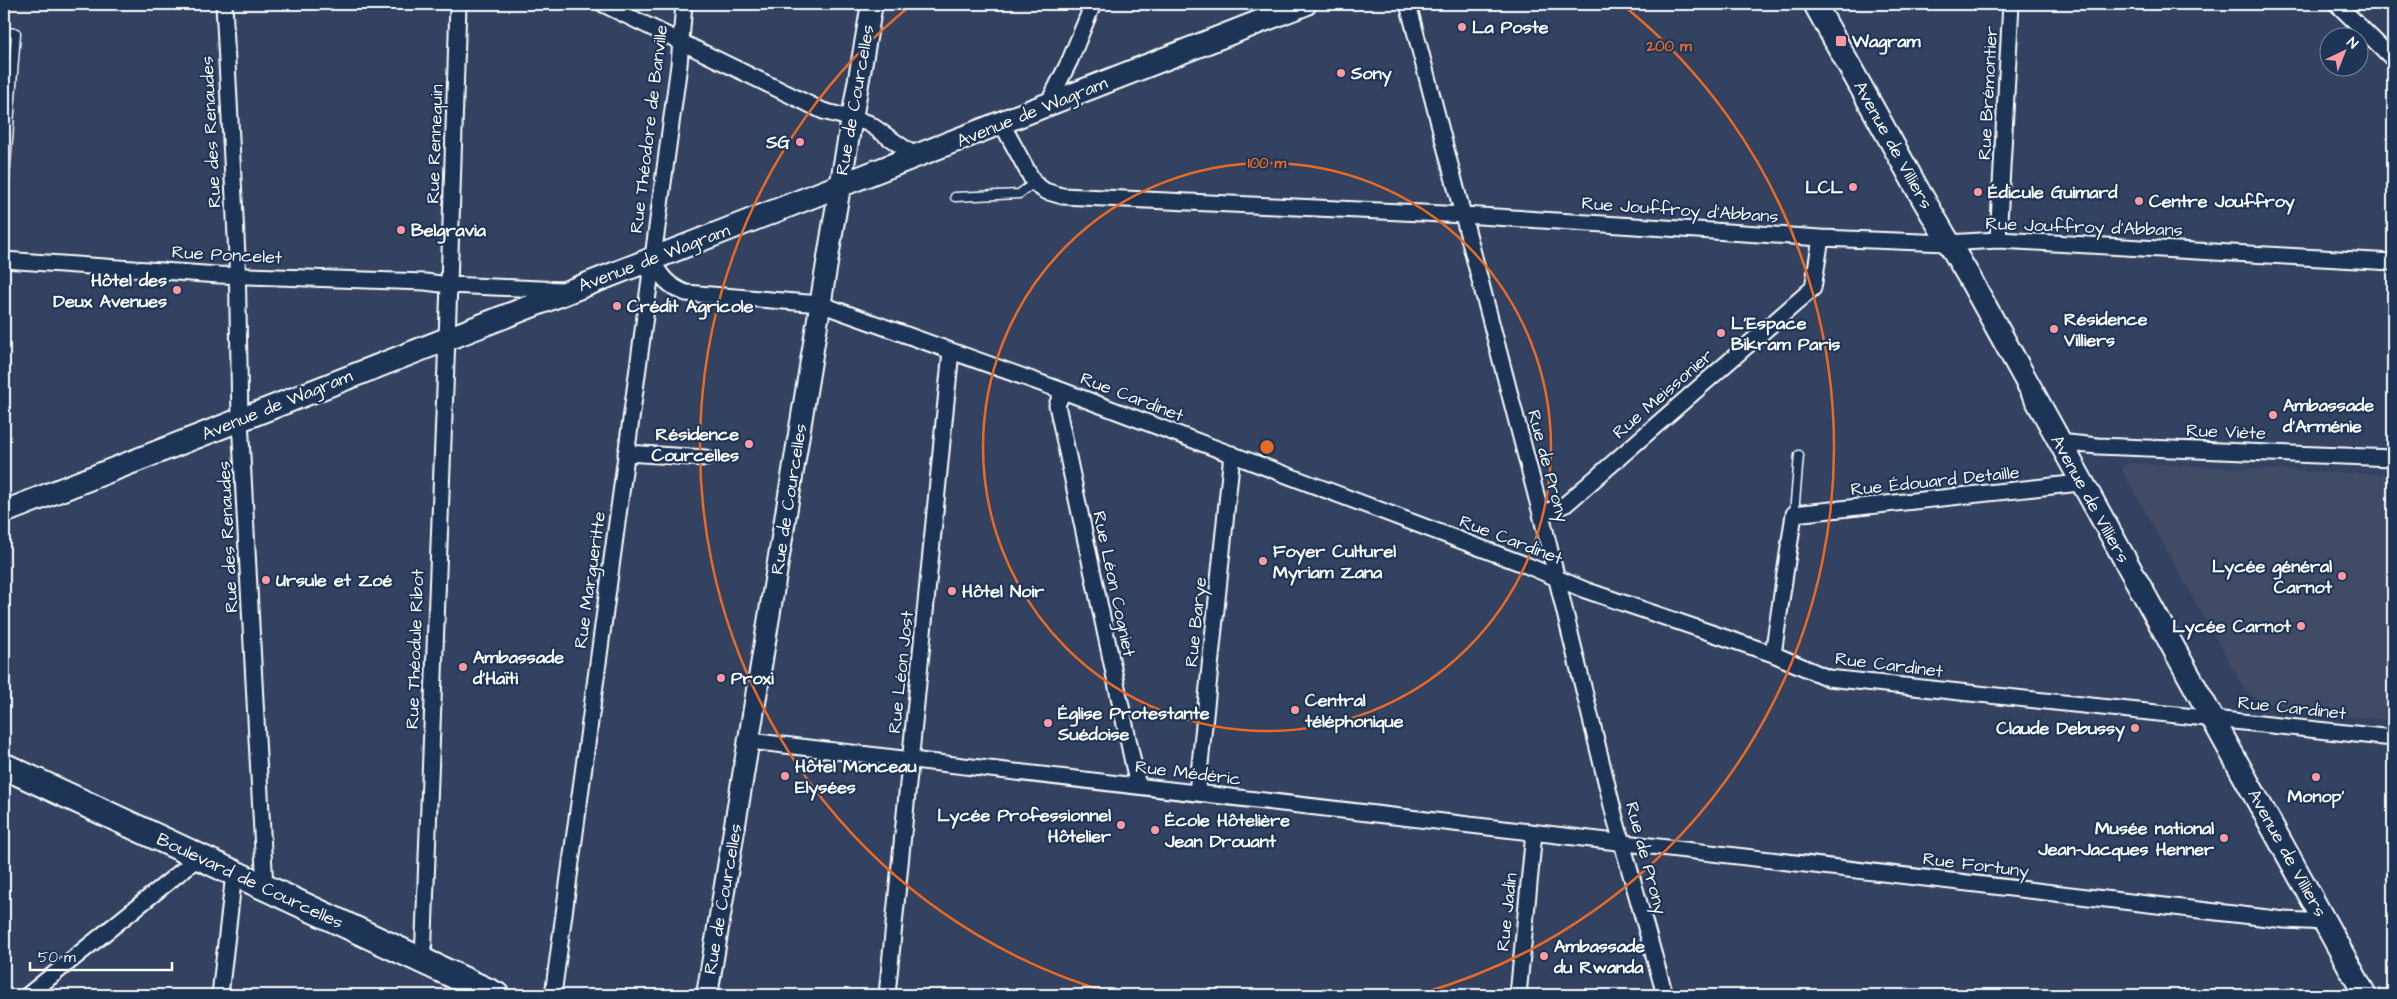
<svg xmlns="http://www.w3.org/2000/svg" width="2397" height="999" font-family="'Architects Daughter',sans-serif">
  <style>
    .built { fill: #424b66 }
    .lines { fill: none; stroke-linecap: round; stroke-linejoin: round }
    .service-casing { stroke: #fff; stroke-width: 11 }
    .minor-casing { stroke: #fff; stroke-width: 19 }
    .tertiary-casing { stroke: #fff; stroke-width: 24 }
    .secondary-casing { stroke: #fff; stroke-width: 26 }
    .primary-casing { stroke: #fff; stroke-width: 29 }
    .service { stroke: #1d3557; stroke-width: 8 }
    .minor { stroke: #1d3557; stroke-width: 15 }
    .tertiary { stroke: #1d3557; stroke-width: 20 }
    .secondary { stroke: #1d3557; stroke-width: 22 }
    .primary { stroke: #1d3557; stroke-width: 25 }
    .ring { fill: none; stroke: #ea6a24; stroke-width: 2.5 }
    .poi-dot { fill: #ff9aa2; stroke: #1d3557; stroke-width: 2 }
    .labels { text-anchor: middle; dominant-baseline: central; stroke-width: 4.5; stroke-linejoin: round; paint-order: stroke }
    .poi-label { font-size: 18px; font-weight: bold; fill: #fff; stroke: #1d3557; text-anchor: start }
    .street-label { font-size: 18px; fill: #fff; stroke: #1d3557 }
    .centre { fill: #ea6a24; stroke: #1d3557; stroke-width: 2.5 }
    .ring-label { font-size: 15px; text-anchor: middle; font-weight: bold; fill: #ea6a24; stroke: #1d3557; stroke-width: 4.5; stroke-linejoin: round; paint-order: stroke }
  </style>
  <rect width="100%" height="100%" fill="#334260"/>
  <filter id="ink" filterUnits="userSpaceOnUse"><feTurbulence type="fractalNoise" baseFrequency=".02" numOctaves="2"/><feDisplacementMap in="SourceGraphic" scale="10" xChannelSelector="R" yChannelSelector="G"/><feConvolveMatrix kernelMatrix="1 2 1 2 8 2 1 2 1" color-interpolation-filters="sRGB"/></filter>
  <g filter="url(#ink)">
    <path class="built" d="M124 4H208V10L174 11Z
      M2127 463 2393 475V720L2328 714V709L2264 703 2245 690 2122 470Z"/>
    <g class="lines">
      <defs>
        <path id="service" d="M4 32 16 33 4 191
          M955 197 1019 194 1034 183
          M1794 514 1799 455"/>
        <path id="minor" d="M224 4 237 256 240 419 265 888
          M603 4 823 111 868 123 917 157
          M1408 4 1541 514 1615 818 1665 995
          M2337 4 2393 59
          M1047 106 1070 60 1093 4
          M1002 124 1034 183 1045 191 1062 196 1464 215 1821 238 1947 243 1998 240 2393 262
          M1998 240 2011 4
          M4 260 219 275 425 282 449 285 562 290
          M652 260C661 277 668 286 686 293L820 304 1063 391 1526 565 1585 590 1773 654 1828 678 2393 738
          M1063 391 1057 405 1138 786
          M2058 442 2098 446 2393 458
          M626 453 706 458
          M1541 514 1566 504 1813 288 1821 238
          M1773 654 1794 514 2080 483
          M750 741 2285 920 2325 922
          M1197 793 1232 454
          M423 961 449 285 458 4
          M28 995 199 857
          M220 995 234 874
          M553 995 679 65 684 4
          M887 995 951 351
          M1518 995 1534 833"/>
        <path id="tertiary" d="M707 995 833 227 872 4"/>
        <path id="secondary" d="M1815 4 1918 190 1969 277 2365 995
          M4 512 1305 4"/>
        <path id="primary" d="M4 766 496 995"/>
      </defs>
      <use href="#service" class="service-casing"/>
      <use href="#minor" class="minor-casing"/>
      <use href="#tertiary" class="tertiary-casing"/>
      <use href="#secondary" class="secondary-casing"/>
      <use href="#primary" class="primary-casing"/>
      <use href="#service" class="service"/>
      <use href="#minor" class="minor"/>
      <use href="#tertiary" class="tertiary"/>
      <use href="#secondary" class="secondary"/>
      <use href="#primary" class="primary"/>
    </g>
  </g>
  <g class="ring">
    <circle cx="1267" cy="447" r="284"/>
    <path d="M1115 994A568 568 0 0 1 910 6M1624 6A568 568 0 0 1 1419 994"/>
  </g>
  <g class="poi-dot">
    <circle cx="1462" cy="27" r="5"/>
    <rect x="1835" y="35" width="12" height="12" rx="2.5"/>
    <circle cx="1341" cy="73" r="5"/>
    <circle cx="800" cy="142" r="5"/>
    <circle cx="1853" cy="187" r="5"/>
    <circle cx="1978" cy="192" r="5"/>
    <circle cx="2139" cy="201" r="5"/>
    <circle cx="401" cy="230" r="5"/>
    <circle cx="177" cy="290" r="5"/>
    <circle cx="617" cy="306" r="5"/>
    <circle cx="2054" cy="329" r="5"/>
    <circle cx="1721" cy="333" r="5"/>
    <circle cx="2273" cy="415" r="5"/>
    <circle cx="749" cy="444" r="5"/>
    <circle cx="1263" cy="561" r="5"/>
    <circle cx="2342" cy="576" r="5"/>
    <circle cx="266" cy="580" r="5"/>
    <circle cx="952" cy="591" r="5"/>
    <circle cx="2301" cy="626" r="5"/>
    <circle cx="463" cy="667" r="5"/>
    <circle cx="721" cy="678" r="5"/>
    <circle cx="1295" cy="710" r="5"/>
    <circle cx="1048" cy="723" r="5"/>
    <circle cx="2135" cy="728" r="5"/>
    <circle cx="785" cy="776" r="5"/>
    <circle cx="2316" cy="777" r="5"/>
    <circle cx="1121" cy="825" r="5"/>
    <circle cx="1155" cy="830" r="5"/>
    <circle cx="2224" cy="838" r="5"/>
    <circle cx="1544" cy="956" r="5"/>
  </g>
  <g class="labels">
    <g class="poi-label">
      <text x="1472" y="27">La Poste</text>
      <text x="1852" y="41">Wagram</text>
      <text x="1351" y="73">Sony</text>
      <text x="790" y="142" text-anchor="end">SG</text>
      <text x="1843" y="187" text-anchor="end">LCL</text>
      <text x="1988" y="192">Édicule Guimard</text>
      <text x="2149" y="201">Centre Jouffroy</text>
      <text x="411" y="230">Belgravia</text>
      <text x="167" y="280" text-anchor="end">Hôtel des<tspan x="167" dy="21">Deux Avenues</tspan></text>
      <text x="627" y="306">Crédit Agricole</text>
      <text x="2064" y="319">Résidence<tspan x="2064" dy="21">Villiers</tspan></text>
      <text x="1731" y="323">L'Espace<tspan x="1731" dy="21">Bikram Paris</tspan></text>
      <text x="2283" y="405">Ambassade<tspan x="2283" dy="21">d'Arménie</tspan></text>
      <text x="739" y="434" text-anchor="end">Résidence<tspan x="739" dy="21">Courcelles</tspan></text>
      <text x="1273" y="551">Foyer Culturel<tspan x="1273" dy="21">Myriam Zana</tspan></text>
      <text x="2332" y="566" text-anchor="end">Lycée général<tspan x="2332" dy="21">Carnot</tspan></text>
      <text x="276" y="580">Ursule et Zoé</text>
      <text x="962" y="591">Hôtel Noir</text>
      <text x="2291" y="626" text-anchor="end">Lycée Carnot</text>
      <text x="473" y="657">Ambassade<tspan x="473" dy="21">d'Haïti</tspan></text>
      <text x="731" y="678">Proxi</text>
      <text x="1305" y="700">Central<tspan x="1305" dy="21">téléphonique</tspan></text>
      <text x="1058" y="713">Église Protestante<tspan x="1058" dy="21">Suédoise</tspan></text>
      <text x="2125" y="728" text-anchor="end">Claude Debussy</text>
      <text x="795" y="766">Hôtel Monceau<tspan x="795" dy="21">Elysées</tspan></text>
      <text x="2316" y="796" text-anchor="middle">Monop'</text>
      <text x="1111" y="815" text-anchor="end">Lycée Professionnel<tspan x="1111" dy="21">Hôtelier</tspan></text>
      <text x="1165" y="820">École Hôtelière<tspan x="1165" dy="21">Jean Drouant</tspan></text>
      <text x="2214" y="828" text-anchor="end">Musée national<tspan x="2214" dy="21">Jean-Jacques Henner</tspan></text>
      <text x="1554" y="946">Ambassade<tspan x="1554" dy="21">du Rwanda</tspan></text>
    </g>
    <g class="street-label">
      <text transform="translate(1988 93) rotate(-87)">Rue Brémontier</text>
      <text transform="translate(855 100) rotate(-80)">Rue de Courcelles</text>
      <text transform="translate(1032 112) rotate(-22)">Avenue de Wagram</text>
      <text transform="translate(649 129) rotate(-83)">Rue Théodore de Banville</text>
      <text transform="translate(211 132) rotate(-93)">Rue des Renaudes</text>
      <text transform="translate(435 144) rotate(-88)">Rue Rennequin</text>
      <text transform="translate(1893 145) rotate(61)">Avenue de Villiers</text>
      <text transform="translate(1680 210) rotate(4)">Rue Jouffroy d'Abbans</text>
      <text transform="translate(2084 227) rotate(2)">Rue Jouffroy d'Abbans</text>
      <text transform="translate(227 255) rotate(3)">Rue Poncelet</text>
      <text transform="translate(654 258) rotate(-21)">Avenue de Wagram</text>
      <text transform="translate(1663 394) rotate(-41)">Rue Meissonier</text>
      <text transform="translate(1132 397) rotate(21)">Rue Cardinet</text>
      <text transform="translate(277 405) rotate(-22)">Avenue de Wagram</text>
      <text transform="translate(2226 432) rotate(2)">Rue Viète</text>
      <text transform="translate(1548 466) rotate(75)">Rue de Prony</text>
      <text transform="translate(1935 481) rotate(-6)">Rue Édouard Detaille</text>
      <text transform="translate(789 499) rotate(-81)">Rue de Courcelles</text>
      <text transform="translate(2090 499) rotate(61)">Avenue de Villiers</text>
      <text transform="translate(228 537) rotate(-93)">Rue des Renaudes</text>
      <text transform="translate(1511 540) rotate(21)">Rue Cardinet</text>
      <text transform="translate(590 580) rotate(-82)">Rue Margueritte</text>
      <text transform="translate(1114 584) rotate(78)">Rue Léon Cogniet</text>
      <text transform="translate(1196 622) rotate(-84)">Rue Barye</text>
      <text transform="translate(415 649) rotate(-88)">Rue Théodule Ribot</text>
      <text transform="translate(1889 665) rotate(7)">Rue Cardinet</text>
      <text transform="translate(901 672) rotate(-84)">Rue Léon Jost</text>
      <text transform="translate(2292 708) rotate(6)">Rue Cardinet</text>
      <text transform="translate(1188 773) rotate(7)">Rue Médéric</text>
      <text transform="translate(2287 853) rotate(61)">Avenue de Villiers</text>
      <text transform="translate(1646 858) rotate(75)">Rue de Prony</text>
      <text transform="translate(1976 865) rotate(7)">Rue Fortuny</text>
      <text transform="translate(250 881) rotate(25)">Boulevard de Courcelles</text>
      <text transform="translate(723 899) rotate(-80)">Rue de Courcelles</text>
      <text transform="translate(1507 912) rotate(-84)">Rue Jadin</text>
    </g>
  </g>
  <circle cx="1267" cy="447" r="8" class="centre"/>
  <g class="ring-label">
    <text x="1669" y="51">200 m</text>
    <text x="1267" y="168">100 m</text>
  </g>
  <rect width="2397" height="999" fill="none" stroke="#1d3557" stroke-width="20"/>
  <rect x="10" y="10" width="2377" height="979" fill="none" stroke="#fff" stroke-width="2" filter="url(#ink)"/>
  <g transform="translate(2344 52) rotate(43)"><circle r="24" fill="#1d3557" stroke="#77869a"/>
  <path d="M0-4L9 19L0 12L-9 19Z" fill="#ff9aa2"/>
  <text y="-8" font-size="14" font-weight="bold" text-anchor="middle" fill="#ffffff">N</text>
  </g>
  <path d="M30 962v8h142v-8" fill="none" stroke="#ffffff" stroke-width="2.5"/>
  <text x="38" y="962" font-size="15" fill="#ffffff" stroke="#1d3557" stroke-width="4" paint-order="stroke">50 m</text>
</svg>
